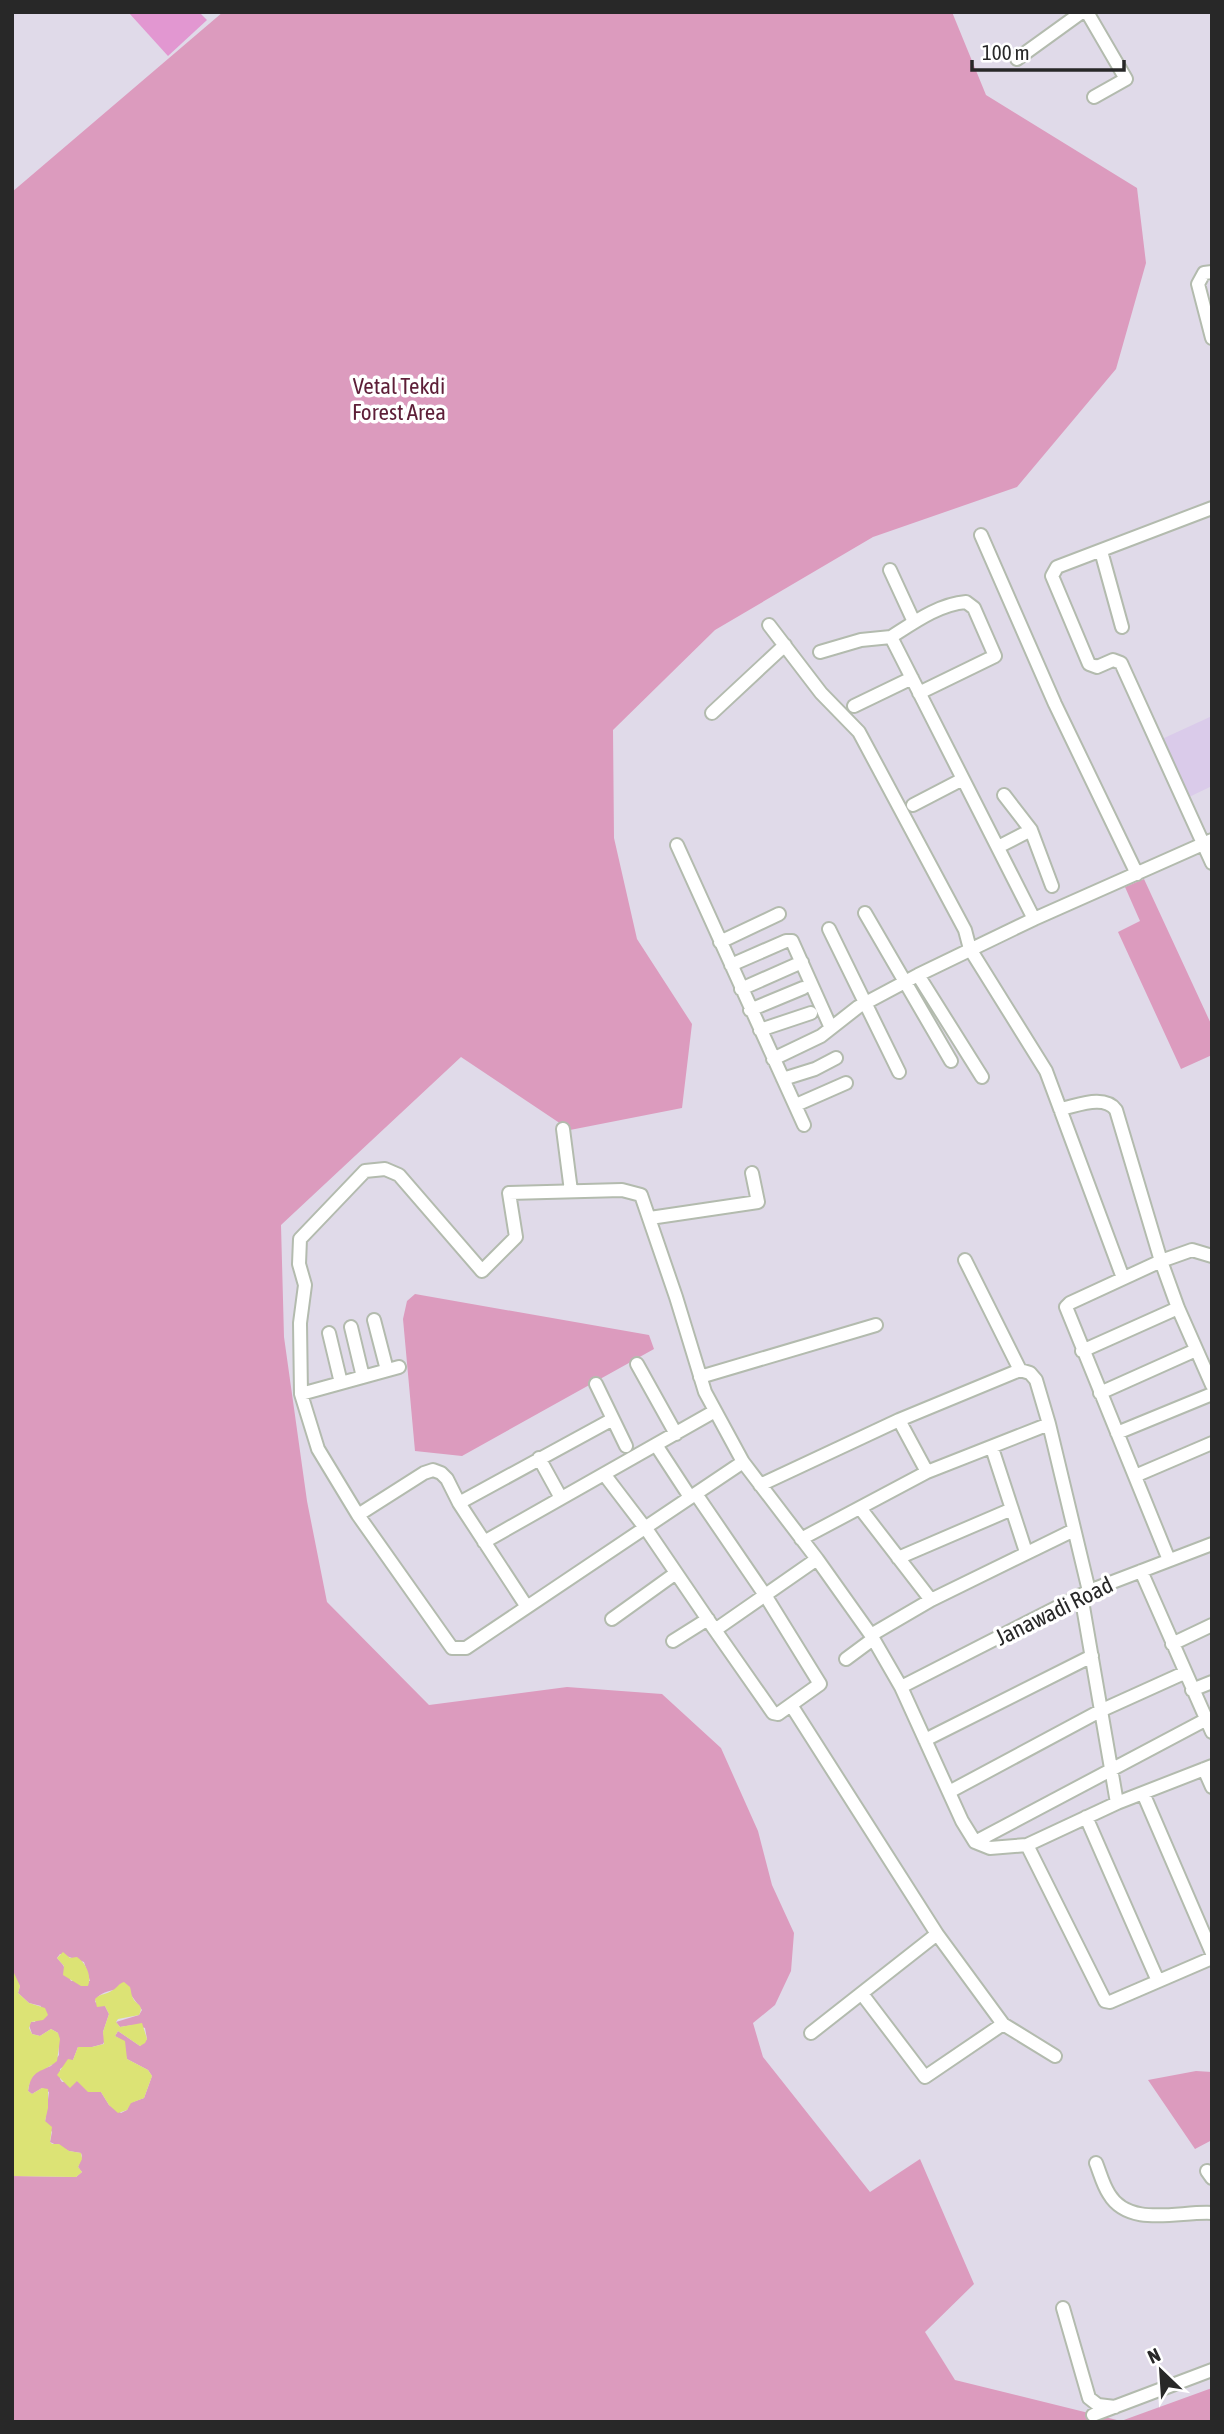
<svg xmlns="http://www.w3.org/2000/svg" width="1224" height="2434" font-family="'Asap Condensed',sans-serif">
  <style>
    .education { fill: #dacbea }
    .green { fill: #dc9bbe; fill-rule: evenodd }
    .pitch { fill: #e297d1 }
    .water { fill: #dce375 }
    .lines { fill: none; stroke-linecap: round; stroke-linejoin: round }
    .minor-casing { stroke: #b3bbae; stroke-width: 16 }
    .minor { stroke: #fff; stroke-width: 12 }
    .labels { text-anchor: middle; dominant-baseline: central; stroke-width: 7; stroke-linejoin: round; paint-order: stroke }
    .park-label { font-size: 23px; fill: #5e1f38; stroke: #fff }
    .street-label { font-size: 23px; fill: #282828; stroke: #fff }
  </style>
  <rect width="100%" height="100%" fill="#e0dae9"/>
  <path class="education" d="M1212 716V786L1189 797 1162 739Z"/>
  <path class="green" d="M223 12H952L986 95 1137 188 1146 263 1116 369 1017 487 873 537 715 630 613 730 614 838 637 939 692 1024 682 1108 570 1130 461 1057 281 1225 284 1337 307 1501 327 1602 429 1705 567 1687 662 1694 721 1748 758 1831 772 1885 794 1933 791 1971 775 2005 753 2023 763 2057 870 2192 920 2159 974 2284 925 2332 955 2380 1121 2421 1212 2388V2422H12V2176L76 2177 82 2172 78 2167 82 2156 81 2153 69 2151 50 2142 52 2132 45 2122 49 2092 42 2088 32 2094 28 2091 30 2080 37 2071 51 2066 59 2055 58 2033 51 2029 40 2036 32 2034 29 2025 31 2022H35L41 2006 29 2003 18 1993 20 1986 12 1974V192ZM60 1954 84 1962 90 1981H71L63 1965 57 1958ZM113 1990 131 1995 142 2010 139 2015 116 2022 120 2027 133 2025 145 2028 147 2039 140 2046 118 2031 115 2036 121 2040 127 2059 148 2070 152 2076 144 2098 130 2103 127 2110 121 2113 109 2105 101 2092 77 2081 62 2082 60 2079V2069L73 2060 78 2047H92L103 2044 105 2040 103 2032 109 2014 105 2006 95 2002C97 1994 106 1992 113 1990Z
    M1144 879 1212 1026V1055L1181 1069 1118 932 1140 921 1125 887Z
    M415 1294 649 1335 654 1349 462 1456 415 1451 403 1319 407 1301Z
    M1196 2071 1212 2072V2140L1195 2149 1148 2080Z"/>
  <path class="pitch" d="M199 12 207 20 168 56 129 13Z"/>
  <path class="water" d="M63 1952 70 1958 77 1957C86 1963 92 1976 88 1986H81L63 1975 64 1966 57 1958Z
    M14 1973 20 1986 18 1993 29 2003 45 2008 48 2015 43 2020 31 2022 29 2028 32 2034 40 2036 51 2029 58 2033 60 2039 57 2061C42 2074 32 2067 28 2091L32 2094 42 2088 48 2089V2108L45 2121 52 2127 50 2142 52 2144H59L69 2151 81 2153 82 2159 78 2167 82 2172 76 2177 12 2176V1974Z
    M124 1982 130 1987C131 1990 131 1993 132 1996 135 2006 145 2003 139 2015L118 2019 116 2022 120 2027 142 2023 147 2039 145 2043 140 2046 118 2031 115 2036 125 2041 127 2059 148 2070 152 2076 144 2098 131 2103 127 2110 118 2113 109 2105 101 2092H88L77 2081 70 2088 57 2075 68 2059 73 2060 78 2047H92L104 2044 103 2032 109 2014 105 2006 97 2007 95 1999C101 1993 106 1995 113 1990 118 1987 118 1984 124 1982Z"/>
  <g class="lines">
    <defs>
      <path id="minor" d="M1087 12 1126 79 1094 97
        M1017 59 1082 12
        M1212 272 1204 273 1198 284 1212 338
        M1212 508 1057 567 1052 576 1089 664 1097 667 1113 660 1121 663 1212 863
        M981 535 1055 704 1137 874
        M1101 551 1122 627
        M890 570 914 622
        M769 625 821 693 859 732 965 930 970 949 1046 1071 1123 1278
        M820 652 861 640 891 637
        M919 693 995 656 974 608 966 602C939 604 913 623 891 637L1034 919
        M854 706 912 678
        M712 713 785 645
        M1004 795 1031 830 1052 886
        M913 805 963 779
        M677 845 804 1125
        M998 847 1031 830
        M865 913 951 1061
        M829 929 899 1072
        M720 942 779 914
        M731 965 786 941H792L831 1028
        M918 975 982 1077
        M741 989 802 962
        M750 1010 803 988
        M760 1030 811 1013
        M773 1059 821 1036 858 1007 918 975 1034 919 1212 840
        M783 1079 815 1069 836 1058
        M796 1105 846 1083
        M1060 1109C1077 1106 1104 1094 1116 1110L1161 1261 1178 1308 1212 1385
        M563 1129 571 1191
        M650 1218 758 1202 752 1173
        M965 1260 1020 1370
        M374 1320 387 1370
        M351 1327 363 1377
        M329 1333 341 1383
        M1082 1351 1178 1308
        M637 1364 676 1434
        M700 1377 876 1325
        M596 1384 626 1446
        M1100 1393 1196 1350
        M301 1394 399 1367
        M899 1420 927 1472
        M1117 1433 1212 1394
        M656 1445 690 1497
        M992 1448 1026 1552
        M539 1458 561 1498
        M743 1462 466 1648H452L358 1515 318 1449 301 1394 300 1323 305 1285 299 1264 300 1239 365 1171 385 1169 399 1175 482 1271 516 1237 509 1193 622 1190 641 1195 676 1297 705 1392 743 1462 817 1559 871 1635 901 1687 962 1821 975 1842 990 1848 1027 1845 1105 2001 1110 2002 1212 1958
        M604 1474 649 1533 715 1630 817 1559
        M1135 1476 1212 1443
        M760 1485 899 1420 1020 1370 1030 1373 1036 1380 1049 1424 1089 1591
        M696 1494 765 1595 820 1684 778 1714 773 1713 715 1630
        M459 1503 613 1419
        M860 1508 931 1600
        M358 1515 424 1473 433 1470 441 1473 447 1479 459 1503 527 1607
        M801 1539 927 1472 1049 1424
        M484 1542 715 1411
        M898 1558 1012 1509
        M1169 1560 1066 1307 1070 1303 1161 1261 1192 1250 1212 1256
        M1141 1571 1212 1732
        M1081 1595 1117 1803
        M612 1619 676 1573
        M871 1635 931 1600 1074 1530
        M673 1641 708 1619
        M1172 1644 1212 1625
        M846 1659 873 1639
        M901 1687 1089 1591 1212 1544
        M1192 1690 1212 1682
        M791 1705 937 1934 811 2033
        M925 1740 1092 1656
        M1204 1769 1212 1787
        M949 1792 1100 1711 1184 1673
        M1143 1793 1212 1953
        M1086 1817 1158 1981
        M975 1842 1207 1719
        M1027 1845 1117 1803 1212 1766
        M937 1934 1003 2024 1055 2056
        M862 1994 925 2077 1003 2024
        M1096 2163C1100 2173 1103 2185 1109 2194 1129 2228 1179 2211 1212 2213
        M1207 2171 1212 2178
        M1063 2308 1089 2398 1098 2405 1115 2407
        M1093 2415 1212 2370"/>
    </defs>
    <use href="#minor" class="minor-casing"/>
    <use href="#minor" class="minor"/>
  </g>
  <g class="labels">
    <g class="park-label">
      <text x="399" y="386">Vetal Tekdi<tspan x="399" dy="26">Forest Area</tspan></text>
    </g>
    <g class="street-label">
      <text transform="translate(1054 1611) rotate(-26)">Janawadi Road</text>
    </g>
  </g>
  <rect width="1224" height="2434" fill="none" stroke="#282828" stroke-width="28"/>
  <g transform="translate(1161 2371) rotate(335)" stroke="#ffffff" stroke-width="5" paint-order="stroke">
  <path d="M0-5L12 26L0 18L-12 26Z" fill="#282828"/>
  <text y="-10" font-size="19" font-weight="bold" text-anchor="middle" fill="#282828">N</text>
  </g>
  <path d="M972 60v10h152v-10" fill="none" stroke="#282828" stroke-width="3.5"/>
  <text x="982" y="60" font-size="21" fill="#282828" stroke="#ffffff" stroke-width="5" paint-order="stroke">100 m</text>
</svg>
